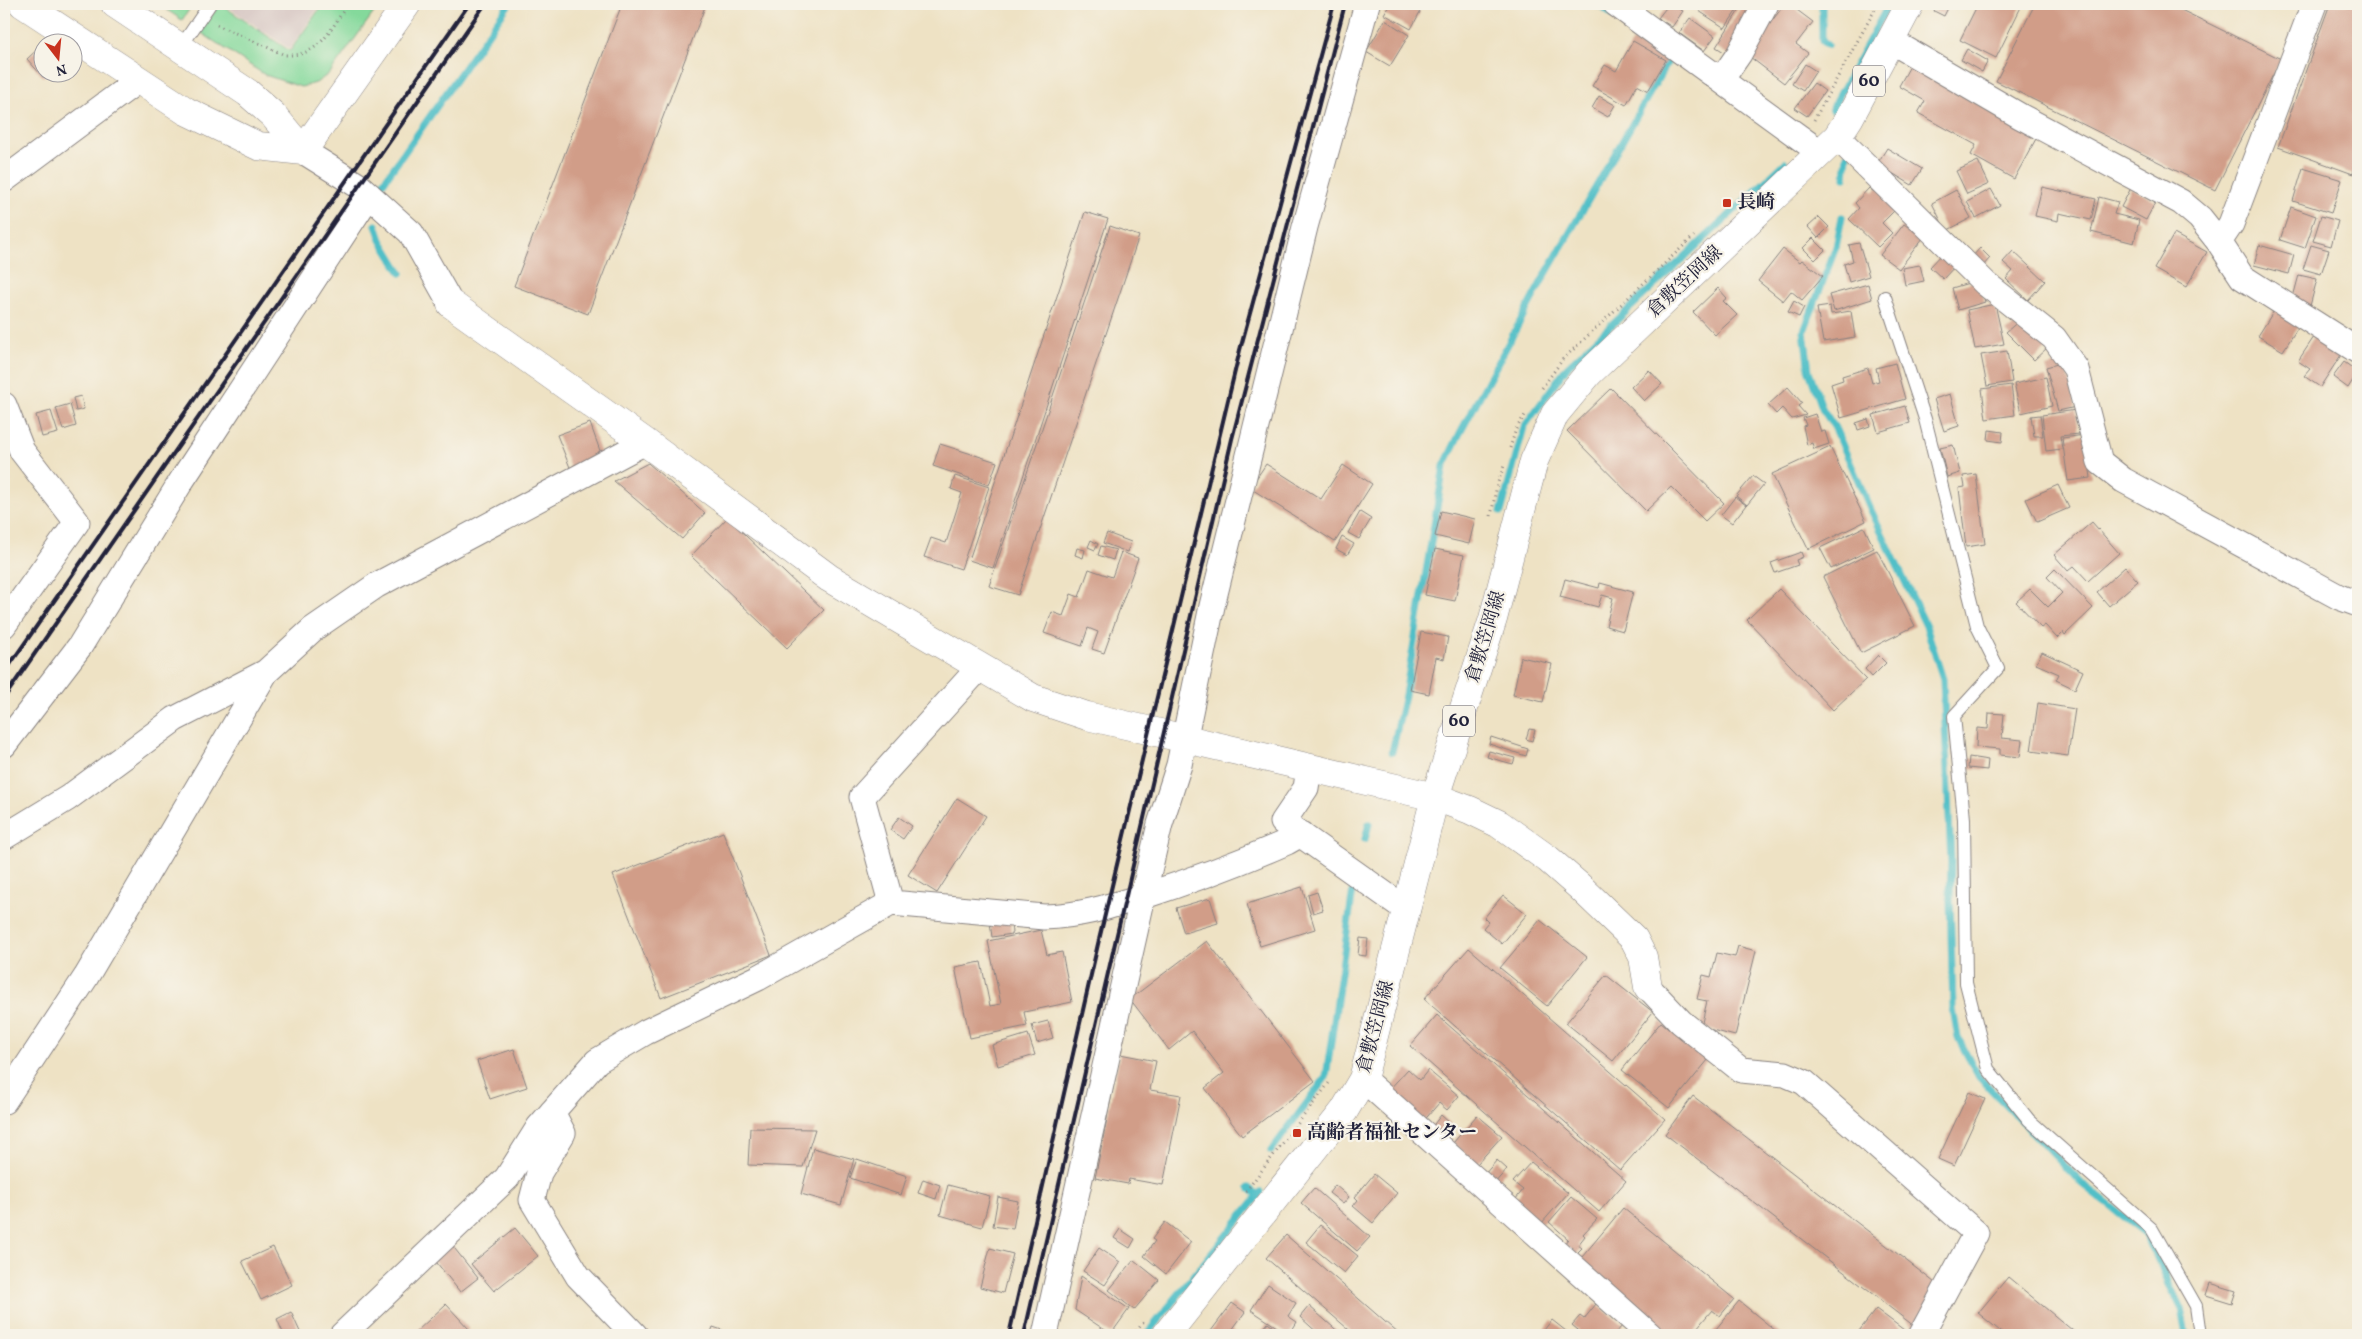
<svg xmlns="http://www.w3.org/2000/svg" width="2362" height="1339" font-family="Vollkorn,'Noto Serif JP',serif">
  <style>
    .industrial { fill: #d1bfbd }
    .green { fill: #84d99b; stroke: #537e6b }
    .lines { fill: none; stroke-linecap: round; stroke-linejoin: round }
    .stream { stroke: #51bfc7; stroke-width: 7 }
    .building { fill: #d19d88 }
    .service-casing { stroke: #888280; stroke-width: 14 }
    .minor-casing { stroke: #888280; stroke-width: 27 }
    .tertiary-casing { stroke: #888280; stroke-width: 29 }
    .primary-casing { stroke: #888280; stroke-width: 29 }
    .path { stroke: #888280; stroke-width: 3; stroke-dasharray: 1 4; stroke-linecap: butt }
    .service { stroke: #fff; stroke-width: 12 }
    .minor { stroke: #fff; stroke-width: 25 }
    .tertiary { stroke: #fff; stroke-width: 28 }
    .primary { stroke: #fff; stroke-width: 28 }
    .rail { stroke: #22223b; stroke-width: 4 }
    .poi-dot { fill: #c8321e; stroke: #f7f3e8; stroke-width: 2 }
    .labels { text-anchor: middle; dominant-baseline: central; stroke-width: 4.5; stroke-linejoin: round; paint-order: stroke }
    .shield { fill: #f7f3e8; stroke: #62616f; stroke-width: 1 }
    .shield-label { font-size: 18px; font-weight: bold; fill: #22223b }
    .poi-label { font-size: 19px; font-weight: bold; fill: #22223b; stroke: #f7f3e8; text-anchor: start }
    .street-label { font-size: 19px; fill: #22223b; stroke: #f7f3e8 }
  </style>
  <rect width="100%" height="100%" fill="#f7f3e8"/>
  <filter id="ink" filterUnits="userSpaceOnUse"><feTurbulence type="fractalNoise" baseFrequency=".02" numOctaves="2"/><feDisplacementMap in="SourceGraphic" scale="10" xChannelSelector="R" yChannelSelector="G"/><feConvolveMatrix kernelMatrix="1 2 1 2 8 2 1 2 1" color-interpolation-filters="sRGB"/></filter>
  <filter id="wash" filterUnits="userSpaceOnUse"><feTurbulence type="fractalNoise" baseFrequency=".0096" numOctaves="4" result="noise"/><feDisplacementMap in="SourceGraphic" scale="20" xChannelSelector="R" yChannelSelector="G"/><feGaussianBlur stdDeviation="1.12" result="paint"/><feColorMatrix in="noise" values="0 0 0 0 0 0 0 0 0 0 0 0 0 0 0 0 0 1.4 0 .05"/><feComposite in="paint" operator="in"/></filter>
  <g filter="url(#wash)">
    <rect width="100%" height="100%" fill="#eee2c4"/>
    <path class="industrial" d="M223 4H321L290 49Z"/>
    <path class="green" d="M158 4H193L182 20Z
      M220 4 290 51 323 4H380L330 73 316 83 301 87 265 75 200 32Z"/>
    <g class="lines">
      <path class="stream" d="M1597 4 1613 15
        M1822 4V41L1827 45
        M1832 109 1889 4
        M1845 177 1847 155
        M378 190 509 4
        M1842 217 1836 247 1804 331 1809 371 1823 410 1835 428 1872 512 1926 626 1943 679 1951 862 1950 898 1953 1009 1958 1038 1979 1077 2082 1184 2146 1234 2181 1309 2186 1335
        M376 225 381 240 401 273
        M1501 512 1524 427 1567 367 1785 163
        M1392 752 1405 695 1444 466 1460 433 1543 279 1670 58
        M1365 839 1369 824
        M1271 1151 1326 1077 1353 890
        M1249 1188 1258 1195
        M1146 1335 1261 1192"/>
    </g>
    <g id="blocks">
      <path class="building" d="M622 4H706L588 314 514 286Z
        M1390 4H1405L1420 12 1411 29 1384 14Z
        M1669 4 1683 11 1672 27 1658 18Z
        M1704 4H1741L1725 28 1699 11Z
        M1743 4 1756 12 1729 55 1716 47Z
        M1785 4H1789L1813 22 1796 44 1808 53 1784 83 1746 54Z
        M1937 4H1950L1944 16 1934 11Z
        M1978 4 2022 5 1996 58 1960 40Z
        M2035 4H2169L2281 59 2215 190 1996 81Z
        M2330 4H2358V159L2353 174 2278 147Z
        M1690 18 1715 36 1704 51 1679 33Z
        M1385 20 1409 35 1390 66 1366 52Z
        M1633 41 1666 60 1648 91 1637 85 1626 105 1592 86 1605 65 1616 71Z
        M42 45V72H48L43 77 27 59Z
        M1967 49 1988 61 1982 72 1961 60Z
        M1805 64 1816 71 1803 91 1792 84Z
        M1910 66 2037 137 2014 179 1971 155 1976 145 1918 113 1925 101 1899 86Z
        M1814 83 1825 91 1807 116 1795 108Z
        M1599 96 1615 105 1608 117 1592 108Z
        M1887 148 1922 169 1912 185 1877 164Z
        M1978 161 1989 184 1967 194 1956 171Z
        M2303 168 2342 180 2331 213 2293 201Z
        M1878 187 1899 206 1882 223 1892 233 1878 247 1849 219 1859 208 1855 203 1869 188 1874 192Z
        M2042 187 2096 199 2091 220 2059 213 2058 221 2035 216Z
        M2131 188 2156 201 2146 220 2121 207Z
        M1991 189 2000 205 1976 218 1967 202Z
        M1956 190 1971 218 1946 231 1932 203Z
        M2099 197 2118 202 2114 214 2139 220 2134 243 2091 232Z
        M2291 207 2316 216 2305 248 2280 240Z
        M1085 212 1108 219 993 568 969 560Z
        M2321 216 2338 221 2331 246 2313 241Z
        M1819 217 1829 227 1818 238 1808 227Z
        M1904 224 1923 238 1899 269 1880 255Z
        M1110 226 1139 236 1018 595 989 586Z
        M2174 234 2207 252 2186 287 2154 269Z
        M1813 238 1825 250 1815 260 1803 248Z
        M1859 243 1869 276 1849 282 1844 264 1853 261 1849 245Z
        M2259 245 2294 255 2289 274 2254 265Z
        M2311 245 2329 250 2321 274 2303 269Z
        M1980 248 1990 258 1982 267 1972 257Z
        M1783 249 1800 262 1802 260 1823 276 1802 300 1791 291 1783 301 1758 281Z
        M2013 251 2045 281 2028 300 2006 279 2013 271 2003 262Z
        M1943 253 1956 265 1943 279 1930 267Z
        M1920 265 1924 281 1905 285 1902 268Z
        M2299 275 2317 279 2310 306 2292 301Z
        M1979 280 1985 302 1958 310 1952 288Z
        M1868 284 1872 299 1834 311 1829 295Z
        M1718 288 1727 298 1723 301 1737 315 1715 335 1693 312Z
        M1794 301 1804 307 1799 317 1788 312Z
        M1995 304 2004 344 1975 349 1967 310Z
        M1830 306 1831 314 1851 311 1855 337 1823 342 1817 308Z
        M2275 309 2300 324 2283 351 2258 336Z
        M2020 320 2047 348 2034 360 2006 332Z
        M2316 334 2343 352 2320 387 2304 376 2310 369 2298 361Z
        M2007 351 2012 382 1987 386 1981 355Z
        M2065 362 2076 407 2058 411 2046 367Z
        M2344 362 2358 372 2348 388 2333 377Z
        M1895 363 1905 399 1841 418 1831 384 1843 380 1842 376 1868 368 1872 383 1879 381 1876 368Z
        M1649 370 1662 384 1644 401 1631 387Z
        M2046 377 2052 406 2021 413 2014 384Z
        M2011 385 2015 415 1986 419 1982 389Z
        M1788 387 1802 403 1798 406 1806 415 1792 419 1782 408 1776 414 1768 405Z
        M1611 388 1724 503 1705 521 1671 487 1646 511 1567 431Z
        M1950 394 1959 426 1944 431 1934 399Z
        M81 396 84 409 76 411 73 398Z
        M70 404 76 426 63 430 56 408Z
        M1905 406 1910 423 1878 432 1873 415Z
        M2076 410 2079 434 2060 436 2062 449 2046 451 2042 415Z
        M51 411 58 433 42 437 36 415Z
        M1815 414 1821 432 1825 431 1829 444 1814 449 1812 443 1807 445 1803 426 1806 425 1803 418Z
        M2040 415 2043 436H2034L2031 416Z
        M1868 419 1870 426 1858 430 1856 423Z
        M590 423 603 459 571 470 557 435Z
        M1989 430 2003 432 2002 442 1988 440Z
        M2085 435 2091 478 2068 481 2062 438Z
        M940 444 997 462 989 485 933 466Z
        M1953 445 1960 473 1947 477 1940 448Z
        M1830 447 1866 521 1808 549 1772 474Z
        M648 463 705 513 682 539 614 481Z
        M1266 464 1321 499 1343 465 1372 484 1335 542 1250 488Z
        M1976 474 1985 544 1966 547 1959 488 1965 487 1963 476Z
        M955 476 989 487 961 569 924 557 931 538 946 543 962 493 951 489Z
        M1753 476 1764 484 1747 505 1736 496Z
        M2058 485 2069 508 2037 522 2026 499Z
        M1735 497 1746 505 1732 523 1721 515Z
        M1441 511 1475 519 1469 544 1435 536Z
        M1360 512 1371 519 1359 539 1348 533Z
        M727 518 824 610 787 648 691 556Z
        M2092 522 2119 553 2088 581 2074 566 2068 571 2054 555Z
        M1864 527 1874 548 1831 569 1820 548Z
        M1107 533 1131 542 1127 552 1103 543Z
        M1342 537 1354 544 1347 555 1336 549Z
        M1091 540 1098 544 1095 550 1088 547Z
        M1101 546 1116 550 1113 560 1098 555Z
        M1077 548 1085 550 1083 558 1075 555Z
        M1435 549 1464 555 1455 601 1425 595Z
        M1877 550 1915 626 1861 653 1823 577Z
        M1121 552 1138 558 1104 653 1092 649 1098 632 1088 628 1082 646 1044 633 1052 612 1063 616 1071 594 1079 597 1089 569 1112 577Z
        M1801 552 1803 557 1796 560 1798 565 1775 573 1771 563Z
        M2125 567 2138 581 2109 606 2097 592Z
        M2055 569 2093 608 2065 635 2063 632 2057 638 2045 625 2041 628 2016 602 2030 589 2048 607 2062 593 2047 577Z
        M1565 579 1599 588 1600 583 1633 592 1623 631 1606 626 1613 598 1602 595 1598 607 1560 597Z
        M1779 589 1866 679 1833 710 1747 620Z
        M1421 632 1448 637 1444 659 1436 657 1429 694 1410 690Z
        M2042 652 2083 671 2075 689 2056 680 2059 674 2036 664Z
        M1878 655 1886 663 1872 677 1865 669Z
        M1521 657 1552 664 1543 702 1513 695Z
        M2038 703 2075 709 2068 756 2031 751Z
        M1989 713 2004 714 2002 738 2022 740 2020 757 2000 755V749L1976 747 1977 728 1988 729Z
        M1529 729 1535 730 1532 741 1526 739Z
        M1491 737 1528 749 1526 756 1489 744Z
        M1489 751 1515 758 1513 764 1487 757Z
        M1969 757 1988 760 1987 770 1968 768Z
        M957 798 986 816 937 893 908 875Z
        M899 817 912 826 903 839 890 830Z
        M723 832 771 955 661 998 613 875Z
        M1302 887 1315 929 1260 946 1247 904Z
        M1317 892 1323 910 1313 913 1308 895Z
        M1503 895 1527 914 1502 944 1483 928 1488 922 1484 918Z
        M1210 898 1218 923 1184 933 1176 908Z
        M1011 919 1012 934 992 937 990 922Z
        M1540 920 1587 957 1547 1006 1500 968Z
        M1041 930 1047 955 1062 952 1072 1002 1024 1012 1027 1026 970 1038 955 967 981 962 990 1006 1001 1004 988 941Z
        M1360 938 1368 939 1366 956 1358 955Z
        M1207 941 1315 1081 1242 1136 1205 1088 1224 1073 1192 1031 1169 1050 1130 999Z
        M1738 946 1756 951 1735 1036 1701 1027 1707 1001 1697 999 1703 975 1711 977 1717 953 1735 957Z
        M1469 948 1665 1119 1620 1170 1424 999Z
        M1606 975 1653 1012 1613 1061 1566 1023Z
        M1437 1015 1626 1181 1599 1212 1410 1046Z
        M1048 1021 1053 1038 1037 1043 1032 1025Z
        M1661 1022 1708 1060 1669 1108 1622 1070Z
        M1028 1034 1035 1055 998 1066 992 1045Z
        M514 1049 527 1087 490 1099 477 1061Z
        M1120 1054 1156 1061 1150 1090 1181 1095 1163 1185 1129 1179 1128 1184 1095 1178Z
        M1408 1069 1420 1080 1428 1070 1459 1096 1447 1110 1439 1103 1422 1123 1387 1092Z
        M1969 1092 1985 1099 1954 1166 1938 1159Z
        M1693 1096 1943 1289 1914 1326 1665 1134Z
        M1441 1115 1452 1125 1442 1137 1431 1128Z
        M1477 1115 1502 1136 1477 1164 1453 1143Z
        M750 1128 815 1129 803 1167 748 1165Z
        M813 1148 854 1159 841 1205 801 1194Z
        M857 1159 907 1176 901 1195 850 1178Z
        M1497 1160 1507 1169 1494 1184 1484 1175Z
        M1531 1162 1568 1193 1541 1224 1515 1200 1523 1190 1513 1182Z
        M1374 1174 1397 1193 1373 1223 1353 1206 1358 1200 1355 1197Z
        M923 1179 940 1185 936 1199 918 1193Z
        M948 1185 990 1196 982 1227 940 1215Z
        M1335 1185 1349 1197 1343 1204 1329 1193Z
        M1314 1188 1370 1237 1357 1251 1301 1203Z
        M998 1197 1018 1201 1013 1229 993 1226Z
        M1571 1197 1597 1219 1583 1234 1585 1236 1578 1245 1582 1248 1576 1254 1564 1244 1568 1239 1549 1222Z
        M1623 1208 1734 1299 1720 1316 1712 1310 1691 1335H1664L1577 1263Z
        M1165 1222 1191 1242 1166 1274 1144 1256 1155 1241 1152 1239Z
        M1320 1225 1358 1256 1344 1273 1306 1242Z
        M515 1228 538 1256 494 1291 471 1264Z
        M1120 1229 1135 1239 1130 1248 1114 1238Z
        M1286 1235 1400 1335H1355L1266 1258Z
        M451 1244 478 1278 460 1292 433 1258Z
        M273 1247 292 1285 261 1300 242 1261Z
        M990 1248 1013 1254 1003 1293 980 1287Z
        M1099 1248 1120 1262 1105 1285 1083 1271Z
        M1134 1260 1159 1280 1134 1310 1109 1290Z
        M1081 1276 1129 1309 1111 1334 1075 1310Z
        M2008 1277 2078 1335H2005L1978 1313Z
        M2210 1283 2236 1291 2232 1303 2206 1295Z
        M1268 1284 1296 1303 1288 1316 1297 1322 1289 1335 1251 1310Z
        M1739 1301 1781 1335H1711Z
        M1232 1303 1245 1312 1232 1330 1240 1335H1208Z
        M446 1304 469 1329 462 1335H418L416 1332Z
        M1596 1304 1623 1325 1614 1335H1573L1578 1330 1572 1325 1580 1316 1584 1319Z
        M1309 1306 1342 1335H1320L1300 1317Z
        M1876 1309 1904 1330 1900 1335H1856Z
        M291 1312 301 1334 298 1335H284L277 1319Z
        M1552 1320 1571 1335H1540Z
        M1268 1323 1283 1335H1258Z
        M713 1327 737 1335H710Z"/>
    </g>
  </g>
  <g filter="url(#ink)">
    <use href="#blocks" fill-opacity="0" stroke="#888280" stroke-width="1"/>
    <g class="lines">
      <defs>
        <path id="service" d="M180 48 210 4
          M1885 297 1925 419 1977 626 1998 668 1954 716 1964 819 1966 983 1988 1069 2029 1120 2152 1229 2196 1306 2200 1335"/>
        <path id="minor" d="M1616 4 1821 153
          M1891 41 2020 116 2181 202 2200 218 2219 242 2242 277 2358 351
          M1721 80 1739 54 1766 4
          M1837 137 1985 283 2054 338 2076 369 2100 462 2123 480 2339 597 2358 604
          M303 151 359 186 411 233 451 304
          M4 180 137 81
          M2219 242 2231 224 2314 4
          M4 405 22 451 77 522 4 625
          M4 745 80 646 182 480 369 195
          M1309 768 1306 788 1283 822 1407 910
          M4 837 68 798 175 719 266 672
          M891 903 862 797 980 667
          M1648 987 1681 1022 1741 1070 1785 1074 1804 1082 1976 1233 1921 1335
          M1363 1079 1650 1335
          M4 1101 86 977 266 672 313 629 377 585 645 442
          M552 1112 563 1133 539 1173 532 1200 578 1276 635 1335
          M342 1335 507 1178 539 1127 597 1061 646 1032 758 978 891 903 1044 917C1079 916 1108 907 1141 897 1191 881 1239 863 1287 842L1301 834
          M1045 1335 1143 896 1160 824 1179 765 1212 606 1305 227 1367 4"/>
        <path id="tertiary" d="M23 4 186 111 258 146 303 151
          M115 4 248 93 273 115 303 151
          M303 151 407 4
          M451 304 645 442 829 578 1033 698 1087 716 1435 797 1470 810 1499 824 1548 859 1580 887 1634 939 1643 957 1648 987"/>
        <path id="primary" d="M1166 1335 1344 1111 1363 1079 1435 797 1493 619 1534 461 1555 414 1589 373 1837 137 1850 117 1910 4"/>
      </defs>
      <use href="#service" class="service-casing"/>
      <use href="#minor" class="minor-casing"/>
      <use href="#tertiary" class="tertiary-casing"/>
      <use href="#primary" class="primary-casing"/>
      <path class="path" d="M217 25 285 55C321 57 330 29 348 4
        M1814 120 1878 4
        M1542 388 1563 359 1694 236
        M1510 448 1516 429 1525 415
        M1491 516 1497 485 1505 463
        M1246 1191 1329 1083
        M1133 1335 1144 1322"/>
      <use href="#service" class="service"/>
      <use href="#minor" class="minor"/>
      <use href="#tertiary" class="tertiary"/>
      <use href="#primary" class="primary"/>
      <path class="rail" d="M4 673 469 4
        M4 698 485 4
        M1009 1335 1098 944 1240 350 1334 4
        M1024 1335 1232 439 1345 4"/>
    </g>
  </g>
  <g class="poi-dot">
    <rect x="1722" y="198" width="10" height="10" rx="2.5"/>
    <rect x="1292" y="1128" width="10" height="10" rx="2.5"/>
  </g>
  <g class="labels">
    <g class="shield">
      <rect x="1853" y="65.5" width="32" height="31" rx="4"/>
      <rect x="1443" y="705.5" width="32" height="31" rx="4"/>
    </g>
    <g class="shield-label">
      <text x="1869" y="81">60</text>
      <text x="1459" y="721">60</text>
    </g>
    <g class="poi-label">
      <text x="1737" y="203">長崎</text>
      <text x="1307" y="1133">高齢者福祉センター</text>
    </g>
    <g class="street-label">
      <text transform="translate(1685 282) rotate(-43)">倉敷笠岡線</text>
      <text transform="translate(1486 637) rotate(-73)">倉敷笠岡線</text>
      <text transform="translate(1376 1027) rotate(-75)">倉敷笠岡線</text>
    </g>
  </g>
  <rect width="2362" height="1339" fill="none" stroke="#f7f3e8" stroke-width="20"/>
  <g transform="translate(58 58) rotate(164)"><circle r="24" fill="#f7f3e8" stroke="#a29fa3"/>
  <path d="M0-4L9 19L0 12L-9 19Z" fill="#c8321e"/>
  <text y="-8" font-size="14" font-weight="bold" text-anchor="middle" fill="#22223b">N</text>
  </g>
</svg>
